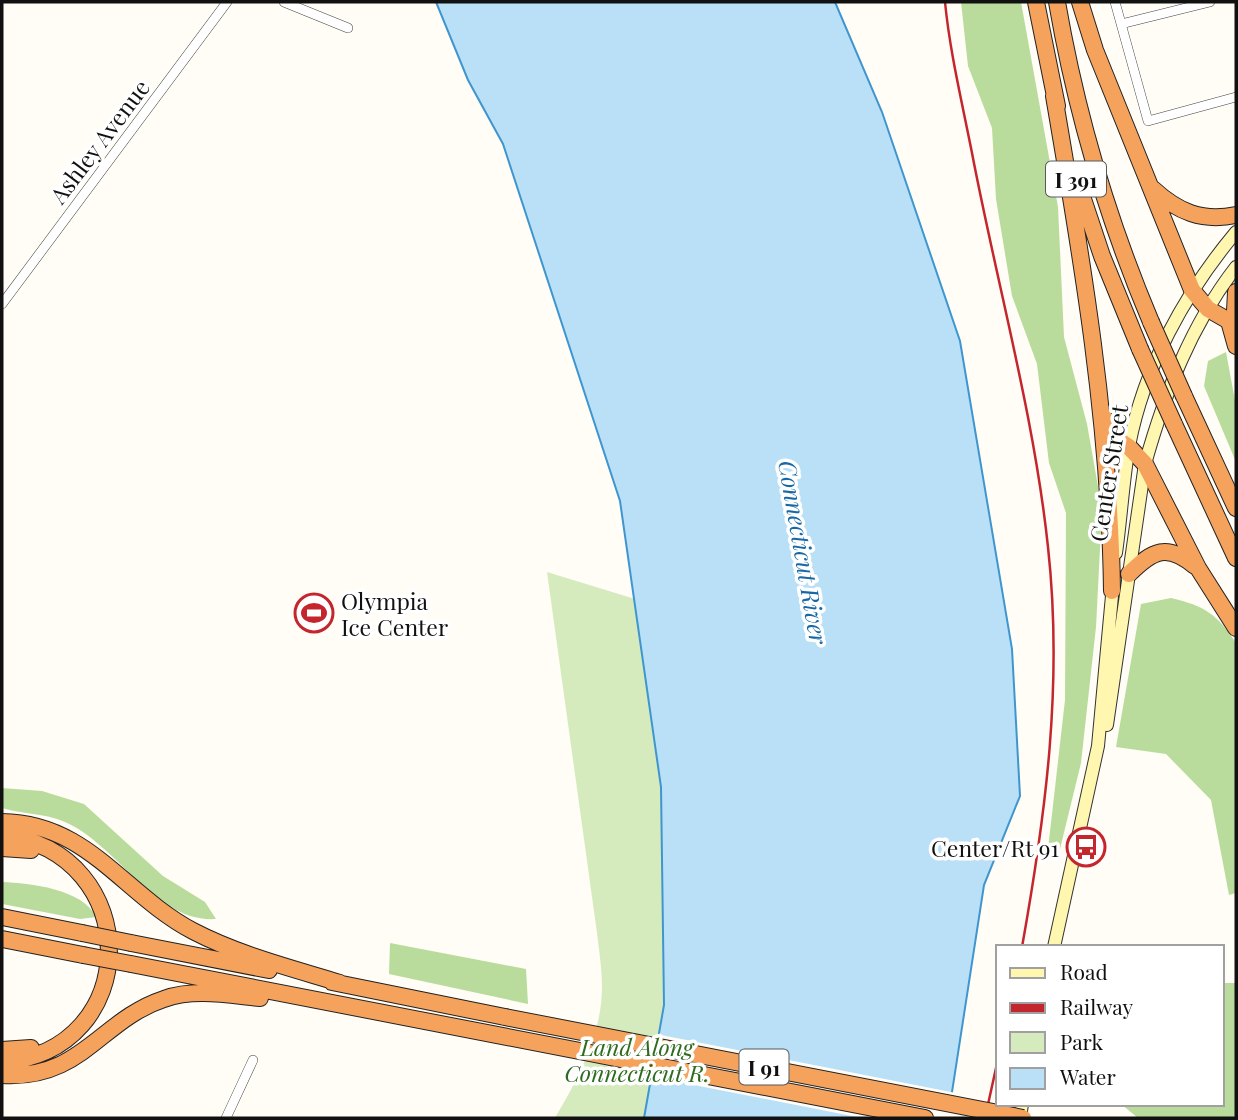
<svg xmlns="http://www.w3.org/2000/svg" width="1238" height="1120" font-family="'Playfair Display',serif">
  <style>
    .green { fill: #d5ebbd }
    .forest { fill: #b9dc9c }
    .water { fill: #b9e0f7; stroke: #3f96cf; stroke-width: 2 }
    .pier { fill: #fffdf5 }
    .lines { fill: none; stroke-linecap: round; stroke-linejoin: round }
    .minor-casing { stroke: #444; stroke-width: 10 }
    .secondary-casing { stroke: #333; stroke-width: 14 }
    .motorway-casing { stroke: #222; stroke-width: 18 }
    .minor { stroke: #fff; stroke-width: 9 }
    .secondary { stroke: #fff6b0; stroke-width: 12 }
    .motorway { stroke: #f5a25d; stroke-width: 16 }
    .rail { stroke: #c4262e; stroke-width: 2.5 }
    .motorway-bridge-casing { stroke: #222; stroke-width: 18; stroke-linecap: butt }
    .motorway-bridge { stroke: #f5a25d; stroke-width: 16 }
    .labels { text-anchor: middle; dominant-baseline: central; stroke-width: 7; stroke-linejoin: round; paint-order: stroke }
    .shield { fill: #fff; stroke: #585858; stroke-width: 2 }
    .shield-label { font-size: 21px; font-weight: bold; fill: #111 }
    .street-label { font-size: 23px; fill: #111; stroke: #fff }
    .poi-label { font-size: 23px; fill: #111; stroke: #fff; text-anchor: start }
    .park-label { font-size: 23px; font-style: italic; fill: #2f6b1f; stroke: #fff }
    .water-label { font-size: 24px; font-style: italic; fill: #1768a6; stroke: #fff }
  </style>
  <rect width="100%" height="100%" fill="#fffdf5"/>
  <path class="green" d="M547 572 635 599 668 741 678 1093 644 1118H555C578 1079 602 1034 602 987 602 969 599 950 597 933Z"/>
  <path class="forest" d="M961 2H1021L1058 207 1064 337 1087 424 1102 509 1096 627 1081 763 1059 853 1048 849 1065 700 1066 513 1049 463 1037 364 1012 296 996 199 992 128 968 66Z
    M1226 352 1236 406V462L1204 386 1208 361Z
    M1171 598C1205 606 1217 614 1236 643V893L1229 895 1211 800 1166 754 1116 747 1141 604Z
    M2 788 42 791 84 804 163 876 205 902 216 919C155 923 118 845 65 822 44 813 22 814 2 808Z
    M2 882C30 883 83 889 96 917L80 919 2 904Z
    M390 943 526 969 528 1004 389 974Z
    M1222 973 1224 983H1236V1118H1138L1121 1104H1222Z"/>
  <path class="water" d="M436 2H835L882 112 960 341 1012 649 1020 796 984 885 948 1118H644L664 1005 661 787 620 501 503 144 468 80Z"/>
  <path class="pier" d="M656 1034 956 1093 952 1118H862L648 1076Z"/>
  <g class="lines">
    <defs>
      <path id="minor" d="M284 2 348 28
        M1115 2 1148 121 1236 97
        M1121 24 1210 2
        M2 304 227 2
        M226 1118 253 1060"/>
      <path id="secondary" d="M1116 553C1121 518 1123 481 1129 446 1144 367 1185 293 1236 232
        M1107 725 1145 464C1165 393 1191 325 1236 267
        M1054 947 1098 746 1113 585
        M1020 1118 1022 1104"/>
      <path id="motorway" d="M1036 2 1057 106
        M1057 2C1076 112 1107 218 1151 322
        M1080 2 1095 50 1192 290 1208 309 1229 321 1236 346
        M1054 96C1082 259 1110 425 1112 591
        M1077 181 1102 256 1140 349
        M1153 189C1178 212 1202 222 1236 215
        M1234 330 1236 292
        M1184 396 1236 508
        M1104 417 1113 436 1129 447 1145 464 1198 568 1236 628
        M1174 424 1236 558
        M1129 574C1153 550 1167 543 1195 566
        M2 822C88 823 123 894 193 931 239 955 291 968 340 983
        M2 835C146 853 143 1052 2 1062
        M2 848 31 850
        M2 917 82 933
        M2 939 83 955
        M131 943 269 970
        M131 964 925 1118
        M332 982 505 1017
        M2 1050 31 1048
        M2 1075C82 1080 100 1020 164 999 194 988 229 995 260 998"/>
    </defs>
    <use href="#minor" class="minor-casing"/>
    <use href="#secondary" class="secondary-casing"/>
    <use href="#motorway" class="motorway-casing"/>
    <use href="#minor" class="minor"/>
    <use href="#secondary" class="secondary"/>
    <use href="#motorway" class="motorway"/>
    <path class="rail" d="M945 2C950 53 962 102 972 153 997 284 1034 415 1048 547 1063 683 1046 813 1022 947
      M985 1118 998 1059"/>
    <defs>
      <path id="motorway-bridge" d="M1151 322 1184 396
        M1140 349 1174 424
        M82 933 131 943
        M83 955 131 964
        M505 1017 1023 1118"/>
    </defs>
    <use href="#motorway-bridge" class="motorway-bridge-casing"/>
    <use href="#motorway-bridge" class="motorway-bridge"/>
  </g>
  <defs>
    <symbol id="stadium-ring" viewBox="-11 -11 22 22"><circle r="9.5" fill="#fff" stroke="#c4262e" stroke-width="1.5"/><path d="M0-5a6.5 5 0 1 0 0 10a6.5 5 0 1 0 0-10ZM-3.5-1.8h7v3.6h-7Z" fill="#c4262e"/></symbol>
    <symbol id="bus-ring" viewBox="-11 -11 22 22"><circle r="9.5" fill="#fff" stroke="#c4262e" stroke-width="1.5"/><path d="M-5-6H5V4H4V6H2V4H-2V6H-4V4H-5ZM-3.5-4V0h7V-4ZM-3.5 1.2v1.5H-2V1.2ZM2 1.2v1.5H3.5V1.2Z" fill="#c4262e"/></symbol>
  </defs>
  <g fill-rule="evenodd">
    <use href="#stadium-ring" x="292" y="591" width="44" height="44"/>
    <use href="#bus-ring" x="1064" y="825" width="44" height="44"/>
  </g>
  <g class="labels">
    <g class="shield">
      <rect x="1046" y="161.5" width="60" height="35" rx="5"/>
      <rect x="739.5" y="1049.5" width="49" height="35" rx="5"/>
    </g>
    <g class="shield-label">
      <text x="1076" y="179">I 391</text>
      <text x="764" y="1067">I 91</text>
    </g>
    <g class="street-label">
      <text transform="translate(99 141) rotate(-53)">Ashley Avenue</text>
      <text transform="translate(1108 473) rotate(-81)">Center Street</text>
    </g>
    <g class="poi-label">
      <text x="341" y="600">Olympia<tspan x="341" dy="26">Ice Center</tspan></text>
      <text x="1059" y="847" text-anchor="end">Center/Rt 91</text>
    </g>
    <g class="park-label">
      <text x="637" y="1046">Land Along<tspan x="637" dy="26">Connecticut R.</tspan></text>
    </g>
    <g class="water-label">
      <text transform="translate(804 552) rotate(80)">Connecticut River</text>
    </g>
  </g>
  <rect width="1238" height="1120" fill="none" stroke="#111111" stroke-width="7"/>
  <rect x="996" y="945" width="228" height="161" fill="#ffffff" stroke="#a0a0a0" stroke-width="2"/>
  <rect x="1010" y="968" width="35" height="10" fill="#fff6b0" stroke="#a0a0a0" stroke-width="2"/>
  <text x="1060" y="980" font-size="21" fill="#111111">Road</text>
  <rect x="1010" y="1003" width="35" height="10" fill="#c4262e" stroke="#a0a0a0" stroke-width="2"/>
  <text x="1060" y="1015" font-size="21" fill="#111111">Railway</text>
  <rect x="1010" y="1032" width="35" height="21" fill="#d5ebbd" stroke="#a0a0a0" stroke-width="2"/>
  <text x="1060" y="1050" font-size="21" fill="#111111">Park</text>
  <rect x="1010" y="1068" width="35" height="21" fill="#b9e0f7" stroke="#a0a0a0" stroke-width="2"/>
  <text x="1060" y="1085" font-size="21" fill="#111111">Water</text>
</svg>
